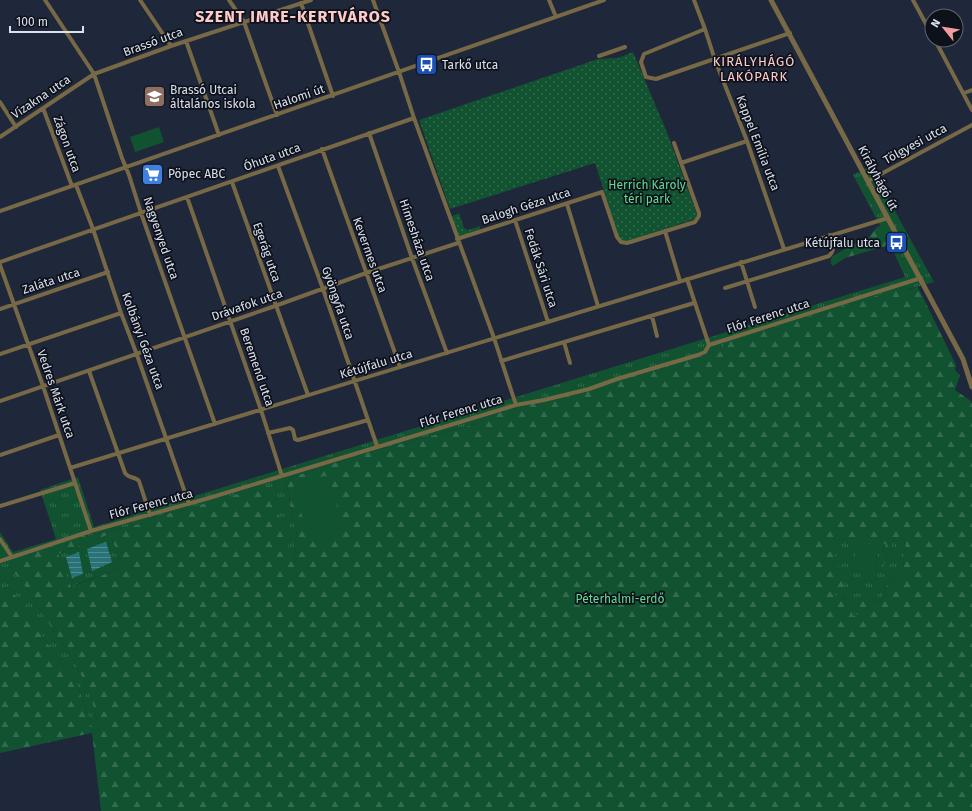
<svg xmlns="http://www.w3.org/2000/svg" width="972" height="811" font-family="'Fira Sans',sans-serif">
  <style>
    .grass { fill: url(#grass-tufts) }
    .forest { fill: url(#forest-firs); fill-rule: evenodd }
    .park { fill: url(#park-dots) }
    .garden { fill: #115330 }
    .water { fill: url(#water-rules) }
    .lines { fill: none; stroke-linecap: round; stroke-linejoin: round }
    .minor { stroke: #776946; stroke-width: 4 }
    .tertiary { stroke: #776946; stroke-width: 5 }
    .labels { text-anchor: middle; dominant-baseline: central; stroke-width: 3.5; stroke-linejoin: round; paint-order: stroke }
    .street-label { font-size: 12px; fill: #dce1ef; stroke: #0d111a }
    .poi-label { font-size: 12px; fill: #dce1ef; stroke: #0d111a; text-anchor: start }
    .park-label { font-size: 12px; fill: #63db93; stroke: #0d111a }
    .neighbourhood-label { font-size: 13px; letter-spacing: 1px; fill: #ffcaca; stroke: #0d111a }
    .district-label { font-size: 16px; font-weight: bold; letter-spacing: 1px; fill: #ffcaca; stroke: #0d111a }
  </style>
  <defs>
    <pattern id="grass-tufts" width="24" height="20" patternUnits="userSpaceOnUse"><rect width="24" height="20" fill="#115330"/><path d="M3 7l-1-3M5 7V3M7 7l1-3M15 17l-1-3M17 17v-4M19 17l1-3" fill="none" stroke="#336b4e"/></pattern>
    <pattern id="forest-firs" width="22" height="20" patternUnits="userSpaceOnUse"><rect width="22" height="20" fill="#115330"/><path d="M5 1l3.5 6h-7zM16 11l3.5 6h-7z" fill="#336b4e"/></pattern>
    <pattern id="park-dots" width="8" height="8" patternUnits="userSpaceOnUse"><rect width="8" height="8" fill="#115330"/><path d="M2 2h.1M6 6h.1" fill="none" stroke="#336b4e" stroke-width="1.8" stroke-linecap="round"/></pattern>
    <pattern id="water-rules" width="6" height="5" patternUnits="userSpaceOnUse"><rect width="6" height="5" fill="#287278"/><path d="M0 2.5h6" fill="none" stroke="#518c92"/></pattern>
  </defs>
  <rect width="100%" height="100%" fill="#1f273b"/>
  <path class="grass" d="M870 166 934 282 906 290 905 287 724 349 719 353H711L484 417 481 423 373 451 295 476 286 481 297 536 294 541 296 554 291 556 269 487 159 516 144 523 89 536 85 535 15 574 20 579 76 664 91 697 100 732 93 731 86 708 77 685 35 626 30 613 22 603 9 588 0 585V532L13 552 56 539 40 490 78 477 94 527 905 277 890 244 853 175Z
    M110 534 123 567 70 587 58 554Z
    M873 537 886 545 875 565 882 568 895 537 906 540 902 576 890 578 880 603 866 597 862 614 853 616 844 598 834 596 832 590 831 540Z"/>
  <path class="forest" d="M878 226 882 227 889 241 886 246 845 258 833 266 831 264V259L833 256 850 246 867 239Z
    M905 287 907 290 918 287 956 365 955 370 960 375 955 390 971 401 972 404V811H101L92 733 0 753V585L9 588 22 603 30 613 35 626 77 685 86 708 93 731 100 732 91 697 76 664 20 579 15 574 16 560 24 555 85 535 89 536 144 523 159 516 269 486 292 556 296 554 294 541 297 536 286 481 295 476 373 451 481 423 484 417 711 353H719L724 349V343ZM110 534 123 567 71 587 58 554ZM895 537 906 540 902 576 890 578 880 603 866 597 856 598 862 614 853 616C848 602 849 599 834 595L832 590 840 589 844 586 831 540 873 538 886 545 875 565 882 569Z"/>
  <path class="park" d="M633 52 668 135 696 212 697 215 695 219 627 241H622L619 237 595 163 450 209 419 120 598 59 618 58Z
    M459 213 464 228 468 230 480 226V229L458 237 450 217Z"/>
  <path class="garden" d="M159 127 164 142 135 152 130 137Z
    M325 476 329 477 340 517 339 530 331 538 315 541 309 540 293 484Z
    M860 541 880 547 869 577 850 571Z"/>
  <path class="water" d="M106 542 112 562 92 571 87 549Z
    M79 552 83 574 72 578 66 557Z"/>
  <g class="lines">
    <path class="minor" d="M45 0 94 74 122 158 129 175 141 213 215 424
      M140 0 171 46
      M229 0 244 22 277 115
      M373 0 399 72 414 118 494 338 516 405
      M549 0 556 17
      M694 0 705 29 715 60 747 141 784 249
      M913 0 932 35
      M301 3 333 96
      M705 29 644 54 641 62 646 77 656 79 790 33
      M935 40 972 110
      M186 41 219 135
      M599 56 625 47
      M964 93 972 90
      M0 102 16 127
      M43 108 72 186
      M369 133 412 258 447 353
      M0 137 94 74 171 46 311 0
      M322 149 400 367
      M681 163 747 141
      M278 166 323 289 377 446
      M868 181 972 125
      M232 182 308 395
      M76 185 93 229 121 313 137 355 189 504
      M187 197 261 410 282 476
      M567 204 598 306
      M0 211 604 0
      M515 220 548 322
      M665 231 680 281
      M457 239 602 192 617 237 621 242 627 243 695 222 699 216V213L674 143
      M0 262 414 118
      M741 262 755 307
      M0 265 43 386 91 531
      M687 279 709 345
      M725 288 829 256C836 250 832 243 830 235
      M0 309 108 272
      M652 316 657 336
      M564 342 570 363
      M0 354 121 313
      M501 361 694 303
      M89 371 125 473C129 479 135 476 139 481L150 515
      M0 401 275 306 366 273 458 243
      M268 433 290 428 293 430 295 439 298 440 368 420
      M0 455 59 435
      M70 468 888 218
      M0 506 75 483
      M0 539 12 557
      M0 561 91 531 209 498 516 405 544 400 589 389 617 379 698 355 705 352 709 345 921 278"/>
    <path class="tertiary" d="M771 0 963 359 972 387"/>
  </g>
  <defs>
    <symbol id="bus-square" viewBox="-11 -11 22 22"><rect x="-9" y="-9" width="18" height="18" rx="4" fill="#1a4fb4" stroke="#0d111a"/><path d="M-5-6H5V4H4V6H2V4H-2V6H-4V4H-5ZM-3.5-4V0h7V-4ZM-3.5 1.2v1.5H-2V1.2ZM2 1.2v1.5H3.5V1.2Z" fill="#fff"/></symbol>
    <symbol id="school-square" viewBox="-11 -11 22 22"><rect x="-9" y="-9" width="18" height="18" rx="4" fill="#8d6e63" stroke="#0d111a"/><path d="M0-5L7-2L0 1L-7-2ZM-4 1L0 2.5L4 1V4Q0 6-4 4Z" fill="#fff"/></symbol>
    <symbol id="supermarket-square" viewBox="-11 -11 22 22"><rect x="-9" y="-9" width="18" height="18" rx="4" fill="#3f7fe0" stroke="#0d111a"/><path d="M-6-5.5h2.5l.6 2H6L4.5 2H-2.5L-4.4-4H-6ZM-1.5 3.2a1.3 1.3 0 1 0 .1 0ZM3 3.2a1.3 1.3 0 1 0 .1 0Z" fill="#fff"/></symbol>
  </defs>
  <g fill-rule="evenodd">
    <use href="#bus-square" x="414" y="52" width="25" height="25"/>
    <use href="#school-square" x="142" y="84" width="25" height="25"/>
    <use href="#supermarket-square" x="140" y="162" width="25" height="25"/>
    <use href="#bus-square" x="884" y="230" width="25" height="25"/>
  </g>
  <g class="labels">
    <g class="street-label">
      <text transform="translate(153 42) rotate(-20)">Brassó utca</text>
      <text transform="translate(41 97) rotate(-34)">Vízakna utca</text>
      <text transform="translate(299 97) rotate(-19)">Halomi út</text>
      <text transform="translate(758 143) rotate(69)">Kappel Emília utca</text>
      <text transform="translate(67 144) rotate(70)">Zágon utca</text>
      <text transform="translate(915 144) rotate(-29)">Tölgyesi utca</text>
      <text transform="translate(272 157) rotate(-20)">Óhuta utca</text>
      <text transform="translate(878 178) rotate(62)">Királyhágó út</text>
      <text transform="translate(526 206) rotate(-18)">Balogh Géza utca</text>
      <text transform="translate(161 238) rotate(71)">Nagyenyed utca</text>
      <text transform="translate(417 240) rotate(71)">Hímesháza utca</text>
      <text transform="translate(267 252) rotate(71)">Egerág utca</text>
      <text transform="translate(370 255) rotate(70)">Kevermes utca</text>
      <text transform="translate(541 268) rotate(72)">Fedák Sári utca</text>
      <text transform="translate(51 281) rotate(-18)">Zaláta utca</text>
      <text transform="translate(338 303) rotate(71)">Gyöngyfa utca</text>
      <text transform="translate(247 305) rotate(-19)">Drávafok utca</text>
      <text transform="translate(768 316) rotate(-18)">Flór Ferenc utca</text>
      <text transform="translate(143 341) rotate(70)">Kolbányi Géza utca</text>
      <text transform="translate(376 364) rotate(-17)">Kétújfalu utca</text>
      <text transform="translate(257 367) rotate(71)">Beremend utca</text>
      <text transform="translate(56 394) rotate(71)">Vedres Márk utca</text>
      <text transform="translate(461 411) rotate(-17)">Flór Ferenc utca</text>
      <text transform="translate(151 504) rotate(-15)">Flór Ferenc utca</text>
    </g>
    <g class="poi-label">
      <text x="442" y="65">Tarkő utca</text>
      <text x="170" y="90">Brassó Utcai<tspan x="170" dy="14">általános iskola</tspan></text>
      <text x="168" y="174">Pöpec ABC</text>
      <text x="880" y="243" text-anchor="end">Kétújfalu utca</text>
    </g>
    <g class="park-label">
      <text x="647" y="185">Herrich Károly<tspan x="647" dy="14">téri park</tspan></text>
      <text x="620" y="599">Péterhalmi-erdő</text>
    </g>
    <g class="neighbourhood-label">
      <text x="754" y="61">KIRÁLYHÁGÓ<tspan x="754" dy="15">LAKÓPARK</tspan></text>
    </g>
    <g class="district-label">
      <text x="293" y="16">SZENT IMRE-KERTVÁROS</text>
    </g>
  </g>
  <g transform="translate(944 28) rotate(300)"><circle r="19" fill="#0d111a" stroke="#60646f"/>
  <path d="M0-3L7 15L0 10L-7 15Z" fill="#f59b9e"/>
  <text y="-6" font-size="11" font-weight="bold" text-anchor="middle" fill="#dce1ef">N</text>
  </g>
  <path d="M10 26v6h73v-6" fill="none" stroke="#dce1ef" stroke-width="2"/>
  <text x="16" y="26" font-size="12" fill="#dce1ef" stroke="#0d111a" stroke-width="3" paint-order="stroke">100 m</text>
</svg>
